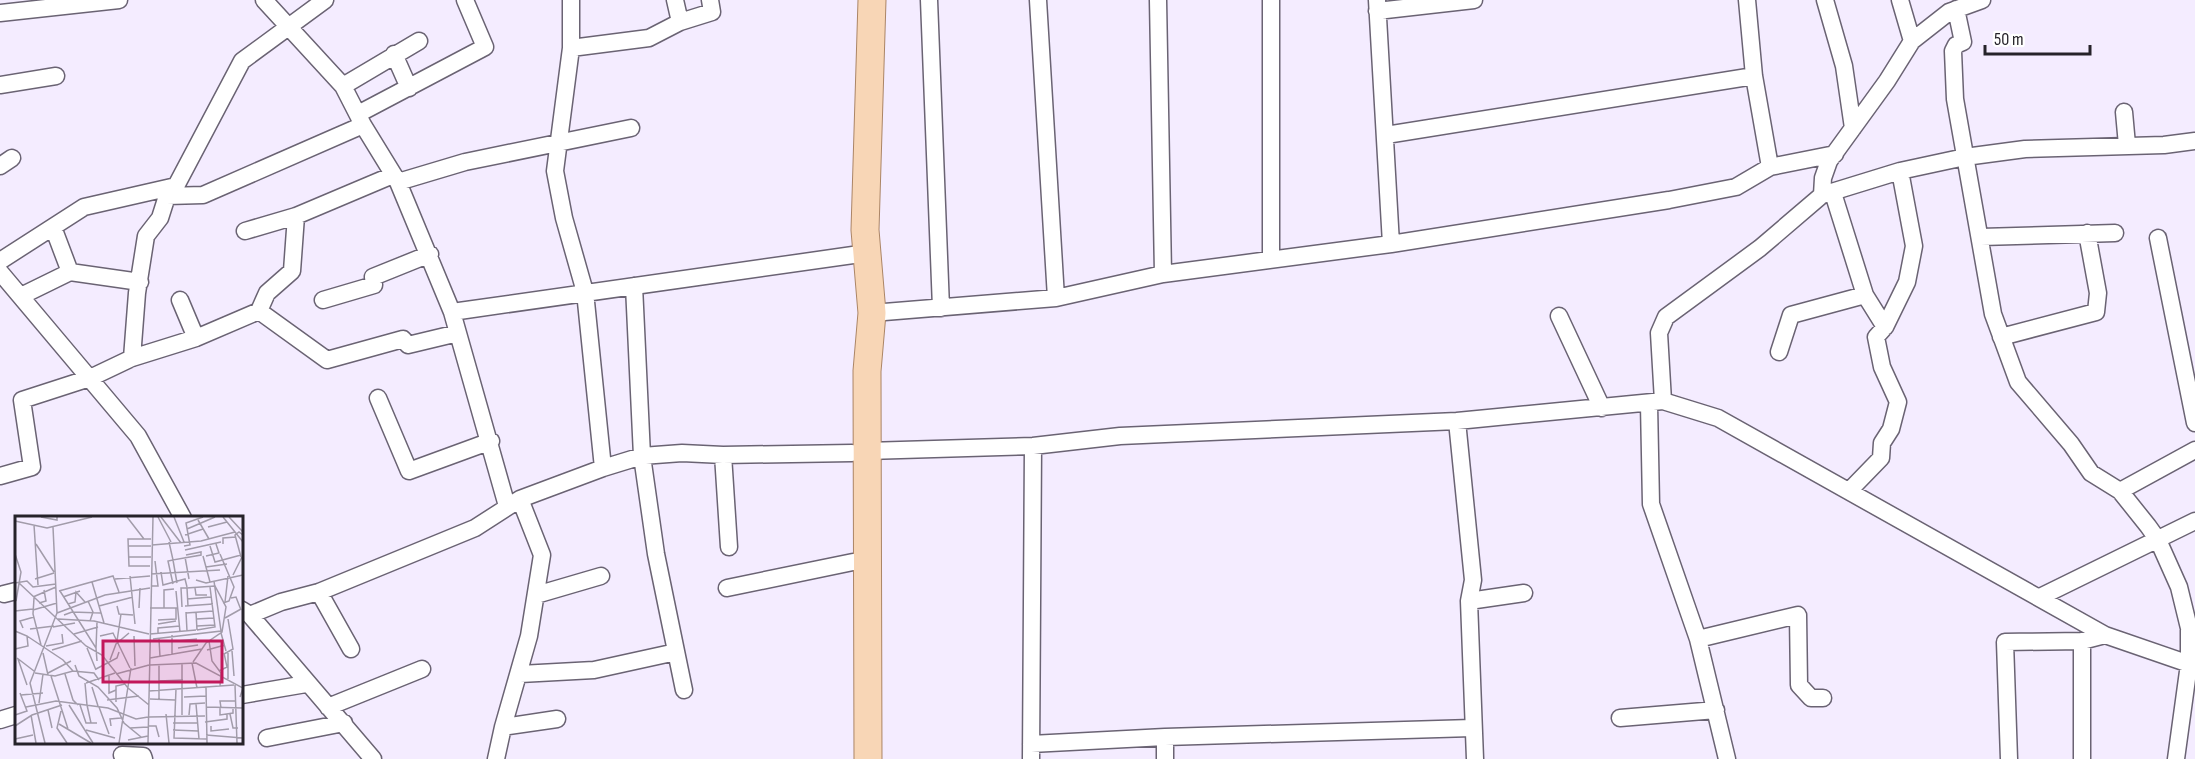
<svg xmlns="http://www.w3.org/2000/svg" width="2195" height="759" font-family="'Sofia Sans Condensed',sans-serif">
  <style>
    .lines { fill: none; stroke-linecap: round; stroke-linejoin: round }
    .minor-casing { stroke: #6a6373; stroke-width: 19 }
    .primary-casing { stroke: #ab8566; stroke-width: 29 }
    .minor { stroke: #fff; stroke-width: 16 }
    .primary { stroke: #f8d6b6; stroke-width: 27 }
    .inset-road { fill: none; stroke: #a29caa; stroke-width: 1.5 }
    .view { fill: #c2185b; fill-opacity: 0.15; stroke: #c2185b; stroke-width: 3 }
    .inset-edge { fill: none; stroke: #26232a; stroke-width: 3 }
  </style>
  <rect width="100%" height="100%" fill="#f4ecff"/>
  <g class="lines">
    <defs>
      <path id="minor" d="M264 0 343 86 363 125 398 182 452 312 507 506
        M571 0V48L555 171 564 218 585 292 603 468
        M675 0 680 22
        M929 0 941 308
        M1038 0 1056 298
        M1158 0 1163 274
        M1377 0 1391 244
        M1747 0 1754 76 1770 167
        M1825 0 1844 66 1853 128
        M1900 0 1912 41
        M1956 9 1963 42 1956 45 1953 51 1955 99 1993 314 2018 382 2071 444 2091 473 2120 491 2148 526 2158 540 2179 587 2189 628V664L2176 759
        M1377 11 1474 0
        M0 13 119 0
        M571 48 649 38 680 22 712 12 710 0
        M394 54 409 88
        M0 85 56 76
        M343 86 419 41
        M2124 112 2127 145
        M358 114 485 47 465 0
        M1386 135 1754 76
        M0 166 12 158
        M398 182 465 162 631 128
        M1833 193 1865 295 1885 327 1876 337 1882 367 1898 402 1891 429 1882 443 1881 458 1849 491
        M1822 195 1900 171 1965 157 2025 149 2164 145 2195 141
        M167 196 203 195 363 125
        M53 227 70 272 140 282
        M245 231 296 216 393 175
        M1981 237 2115 233
        M2158 238 2195 423
        M1271 259V0
        M0 261 84 207 176 186
        M0 272 138 436 183 518
        M634 286 642 456 656 554 684 690
        M21 296 70 272
        M180 300 196 338
        M323 300 374 285 373 277 430 254
        M259 311 327 360 403 339 408 345 458 333
        M452 312 853 255
        M872 313 1056 298 1163 274 1391 244 1669 200 1736 187 1770 167 1835 154
        M1559 316 1602 408
        M1885 327 1907 282 1914 246 1900 171
        M2001 337 2096 312 2098 293 2087 233
        M1779 352 1791 315 1865 295
        M132 358 137 293 146 236 160 218 167 196 176 186 242 61 325 0
        M378 398 409 471 491 441
        M1663 401 1659 333 1666 317 1760 248 1822 195 1823 178 1829 161 1887 81 1912 41 1949 12 1982 0
        M1649 404 1651 504 1698 639 1727 759
        M1457 421 1473 580 1469 601 1475 759
        M867 451 1033 446 1120 436 1457 421 1663 401 1718 418 2105 635 2195 666
        M723 455 729 547
        M0 476 32 467 22 400 90 378 132 358 196 338 259 311 267 293 292 271 296 216
        M2120 491 2195 450
        M727 588 853 562
        M319 592 351 649
        M4 594 16 591
        M536 595 601 576
        M2040 597 2195 521
        M1469 601 1524 593
        M242 610 250 615 373 759
        M250 615 281 602 319 592 475 528 520 499 603 468 642 456 682 453 723 455 852 453
        M1698 639 1798 615 1799 685 1811 698H1823
        M2082 641V759
        M520 674 594 670 676 652
        M242 695 306 684
        M328 707 422 669
        M1620 718 1716 710
        M0 720 16 715
        M503 727 557 719
        M1165 737V759
        M267 738 344 723
        M1031 744 1165 737 1472 728
        M122 755 143 756 144 759
        M496 759 503 727 529 636 542 555 520 499
        M1031 759 1033 446
        M2009 759 2005 642 2082 641 2105 635"/>
      <path id="primary" d="M868 759 867 371 872 313 865 230 872 0"/>
    </defs>
    <use href="#minor" class="minor-casing"/>
    <use href="#primary" class="primary-casing"/>
    <use href="#minor" class="minor"/>
    <use href="#primary" class="primary"/>
  </g>
  <g transform="translate(15 516)">
    <rect width="228" height="228" fill="#f4ecff"/>
    <path class="inset-road" d="M26 1 42 4V1M112 1 129 23M143 1 156 26M146 1 166 27M159 1 169 26M208 1 228 26M214 1 228 16M183 4 194 23M0 5 32 12 77 1M19 9 23 69M193 11 212 6M172 13 200 1M170 19 188 13M154 26 158 44 186 39V36L171 39M21 28 39 56M208 28V22L221 21M137 29 186 25 220 16M113 30H136M169 30 175 29 171 7 188 1M195 30 200 46 226 39M170 34 206 26M0 38 6 56 1 85M205 38 219 71 214 85 208 87M188 40 195 66M191 40 204 37 201 28M113 41H136M170 41 174 63M226 41 220 19 224 16 228 19M158 44 162 67M135 50H114L113 23H136M191 51 212 48M146 56 148 69 170 63 172 71M136 58 205 54M218 59 227 41M115 60 120 108M20 63 39 57M100 63 135 60M181 64 191 67 228 59M77 66 89 107M0 67 12 65 18 71 41 68M4 67 71 130 87 139 113 172 134 189M158 68 153 45 158 44M136 70H143L140 45M180 72 181 79H192M44 75 98 60 104 76M45 75 81 132 82 145M161 75 165 116M18 81 41 71M48 81 65 75M19 82 18 98 26 129M216 82 221 81 226 94M172 83 196 81M73 85 78 96 75 105M210 86 213 60M24 87 31 85 29 74M53 88 60 86 61 76 70 86M84 90 118 81M102 90 104 98 118 99M170 90 198 88M173 90 172 72 200 70 211 91 207 116 191 127 178 146M167 91 166 72H172M124 92 125 72M135 92H163M149 92V74L159 73M18 94 42 87M0 95 18 93M171 96 172 115M181 96 182 114M42 97 90 79 135 72M171 97 198 95M49 99 57 96 86 97M210 102 226 93M43 103 79 105 134 118M181 103 199 102M143 104 161 103V92M143 108 161 105M182 110 200 109M38 111 60 107M8 112 5 105 19 101M15 113 39 110M182 114 200 111 195 71M0 115 12 120 13 130 0 133M206 117 211 135M59 118 83 111M135 118 181 114M143 118V112L165 110M157 119V139M12 120 48 144 58 155M85 120 98 117 115 152M119 120 120 150M138 123 206 115 199 65M144 123 145 141M102 125 106 98M162 125 182 123M194 125 197 145 206 157 205 170M31 130 48 127 47 118M72 132 81 154M81 132 82 106M163 132 183 129M37 134 67 125M192 134 210 129M217 135 219 160M28 137 33 159M209 138 218 133 213 103M2 142 19 155M135 142 187 133M3 143 12 169M95 144 101 128 114 117M177 147 182 172M60 149 64 160 83 171 102 192 109 207 126 221M135 149 181 147 228 172 225 181M81 153 102 142 104 136M204 155 212 151 209 137M20 157 40 160 58 155 79 157 84 164M33 157 56 145M50 158 58 184 63 189M101 158 134 149M36 160 53 213M94 160V177L101 174M213 163V137M144 165 168 164M70 167 72 189M71 167 100 157M220 169 222 227M77 171 83 190M191 171 192 227M161 173 159 222 192 223M134 175 219 169M6 179 28 177M169 181 191 180M135 183 160 184M144 183V149M92 184 124 180M101 186V170L110 168M24 187 28 158M181 188 184 223M54 189 78 227M65 189 71 207H82M72 189 76 207M11 191 41 185 93 192 121 203 133 201M84 191 94 218M191 191 228 192M205 192V199L218 197V193M206 192 205 185H221M33 194 37 212M46 195 42 212 52 227M151 198 154 227M215 198 218 212H223M0 199 12 195 5 177M16 199 21 227M167 199V148M174 199 175 188 190 187M134 201 190 200M190 206 212 203V198M158 207H182M44 208 76 227M0 210 17 199 47 189M96 210 95 203 106 202M133 210H141L144 221M196 210V215L214 213M115 212 133 211M71 214 100 222M158 214 183 215M191 219 228 222M0 223 18 219M113 224 133 220M30 227 15 167 42 97 38 11M104 227 116 152M133 227 138 1"/>
    <path class="view" d="M88 125H207V166H88Z"/>
    <rect width="228" height="228" class="inset-edge"/>
  </g>
  <path d="M1985 45v9h105v-9" fill="none" stroke="#26232a" stroke-width="3"/>
  <text x="1994" y="45" font-size="18" fill="#26232a" stroke="#ffffff" stroke-width="4.5" paint-order="stroke">50 m</text>
</svg>
